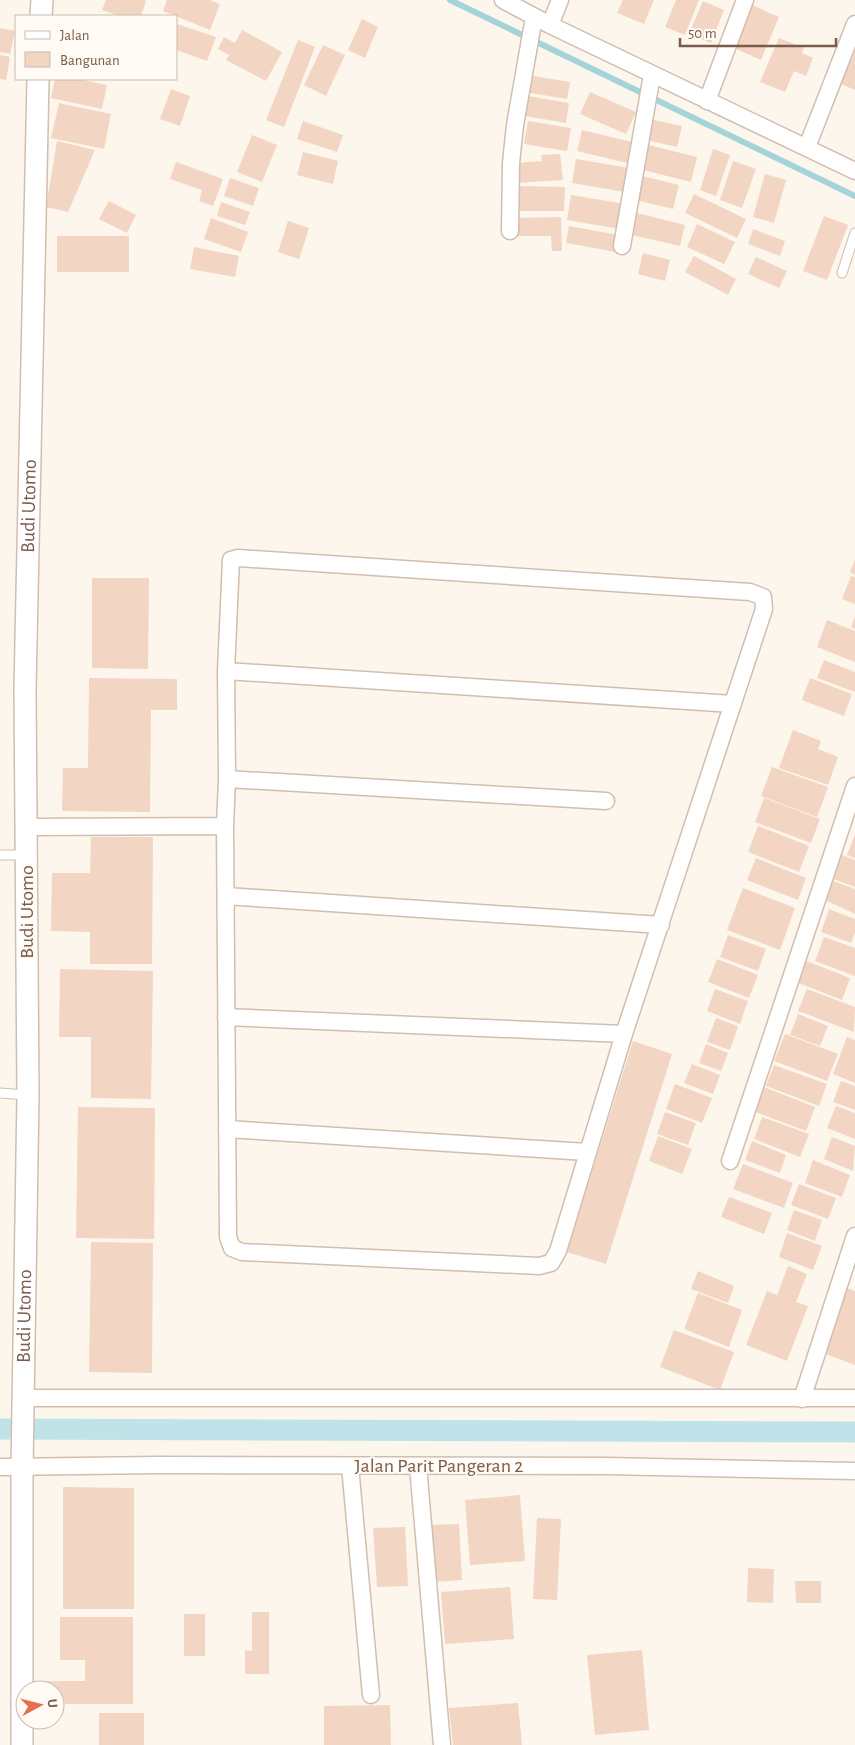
<svg xmlns="http://www.w3.org/2000/svg" width="855" height="1745" font-family="'Alegreya Sans',sans-serif">
  <style>
    .lines { fill: none; stroke-linecap: round; stroke-linejoin: round }
    .stream { stroke: #a5d3da; stroke-width: 6 }
    .canal { stroke: #bfe3e8; stroke-width: 21 }
    .building { fill: #f3d5c3 }
    .service-casing { stroke: #d1beb0; stroke-width: 11 }
    .minor-casing { stroke: #d1beb0; stroke-width: 19 }
    .tertiary-casing { stroke: #d1beb0; stroke-width: 24 }
    .service { stroke: #fff; stroke-width: 9 }
    .minor { stroke: #fff; stroke-width: 16 }
    .tertiary { stroke: #fff; stroke-width: 21 }
    .labels { text-anchor: middle; dominant-baseline: central; stroke-width: 4; stroke-linejoin: round; paint-order: stroke }
    .street-label { font-size: 20px; fill: #7a5c4d; stroke: #fffaf3 }
  </style>
  <rect width="100%" height="100%" fill="#fdf6ec"/>
  <g class="lines">
    <path class="stream" d="M450 0 855 196"/>
    <path class="canal" d="M0 1429 855 1432"/>
  </g>
  <path class="building" d="M106 0H144L146 1 141 16H119L102 10Z
    M167 0H210L220 4 210 30 163 11Z
    M623 0H654L644 24 617 13Z
    M676 0H699L685 35 665 27Z
    M703 1 724 10 711 43 689 34Z
    M752 5 779 17 761 60 734 48Z
    M362 19 378 27 365 58 348 50Z
    M177 24 216 37 207 61 176 50Z
    M0 28 15 31 10 54 0 52Z
    M242 30 282 52 266 81 226 60 229 55 218 49 224 37 235 43Z
    M779 38 804 48 802 53 813 58 806 76 794 71 785 92 760 82Z
    M298 40 315 47 284 127 266 120Z
    M323 45 345 55 326 96 304 85Z
    M855 51V90L841 84Z
    M0 55 10 57 6 80 0 79Z
    M527 75 570 82 567 99 524 92Z
    M55 79H78L107 85 102 109 51 98Z
    M171 89 190 96 180 126 160 119Z
    M590 92 636 112 626 134 580 114Z
    M528 96 569 103 566 123 525 116Z
    M59 103 111 114 104 149 51 138Z
    M650 119 682 126 677 147 646 140Z
    M303 121 343 135 337 152 297 139Z
    M528 121 571 128 567 151 524 144Z
    M582 130 632 142 627 163 577 151Z
    M252 135 277 145 262 182 237 172Z
    M57 141 95 150 68 212 46 207Z
    M649 145 697 157 691 182 643 170Z
    M713 149 730 155 716 196 700 190Z
    M303 152 338 161 333 184 297 175Z
    M560 154 563 180 517 183 516 163 542 161 541 155Z
    M576 159 629 168 625 192 572 183Z
    M733 161 756 169 742 208 720 200Z
    M176 162 223 179 213 206 199 201 202 190 170 179Z
    M765 174 786 180 774 223 753 217Z
    M642 176 679 185 673 209 636 200Z
    M230 178 259 188 253 206 224 196Z
    M518 186 565 187 564 211H517Z
    M694 194 746 219 737 238 685 213Z
    M571 195 625 204 620 229 567 220Z
    M109 201 136 215 127 233 99 219Z
    M221 202 250 212 245 225 217 216Z
    M633 212 685 225 680 246 628 234Z
    M824 216 848 225 827 280 803 271Z
    M561 217 562 251H552L551 236H517V218Z
    M211 218 248 232 241 252 204 239Z
    M288 221 309 228 299 259 278 252Z
    M697 224 735 242 724 264 687 247Z
    M569 226 618 235 616 252 566 243Z
    M753 229 785 241 780 256 748 244Z
    M57 236H129V272H57Z
    M194 247 239 256 235 277 190 269Z
    M643 253 670 260 665 281 638 274Z
    M694 256 736 279 728 295 685 272Z
    M756 257 787 271 779 288 748 274Z
    M855 559V575L850 572Z
    M851 576 855 577V604L842 599Z
    M92 578H149L148 669 92 668Z
    M855 616V629L851 627Z
    M827 620 855 631V662L817 647Z
    M824 660 855 672V692L817 678Z
    M89 678 177 679V710H151L150 812 62 811 63 768H88Z
    M810 678 852 694 844 716 802 700Z
    M793 730 821 741 818 749 838 757 828 785 779 768Z
    M772 767 828 787 817 817 761 796Z
    M764 798 820 819 811 843 755 822Z
    M758 826 809 846 799 872 748 852Z
    M855 834V858L847 855Z
    M91 837H153L152 964H90V932L51 931 52 873H90Z
    M837 853 855 860V887L828 877Z
    M756 858 806 878 798 900 747 880Z
    M828 879 855 889V914L821 898Z
    M743 888 795 908 780 950 727 930Z
    M829 909 855 919V933L851 943 821 932Z
    M728 935 766 949 758 971 720 957Z
    M824 937 855 948V976L815 961Z
    M717 959 758 975 749 998 708 982Z
    M804 960 850 978 842 1000 796 982Z
    M60 969 153 971 151 1099 91 1098V1037H59Z
    M715 989 748 1001 740 1024 707 1011Z
    M807 989 855 1007 854 1032 798 1011Z
    M798 1014 828 1026 820 1046 790 1035Z
    M716 1018 738 1026 730 1050 707 1042Z
    M785 1034 838 1054 827 1081 774 1061Z
    M847 1037 855 1040V1083L833 1074Z
    M633 1041 672 1054 606 1264 567 1252Z
    M706 1044 728 1053 721 1071 699 1063Z
    M692 1064 720 1075 713 1094 684 1083Z
    M774 1065 827 1084 819 1106 766 1086Z
    M841 1081 855 1086V1110L833 1102Z
    M675 1084 712 1098 702 1123 666 1109Z
    M764 1087 815 1107 806 1131 755 1112Z
    M836 1106 855 1113V1139L827 1128Z
    M78 1107 155 1108 154 1239 76 1238Z
    M665 1112 696 1123 688 1145 657 1134Z
    M762 1117 809 1134 800 1157 754 1139Z
    M658 1136 692 1149 682 1174 649 1161Z
    M832 1137 855 1146 853 1171 824 1159Z
    M752 1141 786 1155 780 1173 745 1160Z
    M813 1160 850 1175 842 1197 805 1183Z
    M743 1164 793 1183 784 1208 733 1189Z
    M799 1184 836 1198 828 1219 791 1205Z
    M729 1197 772 1213 764 1234 721 1217Z
    M794 1210 822 1220 815 1241 787 1230Z
    M787 1233 822 1246 813 1270 779 1257Z
    M91 1242 153 1243 152 1373 89 1372Z
    M788 1266 807 1274 796 1302 808 1306 787 1361 746 1345 767 1291 777 1295Z
    M698 1271 734 1286 728 1303 691 1289Z
    M847 1288 855 1291V1365L823 1353Z
    M698 1293 742 1310 729 1347 684 1329Z
    M674 1330 734 1352 720 1390 660 1367Z
    M63 1487 134 1488V1609H63Z
    M520 1495 525 1561 470 1565 465 1500Z
    M537 1518 561 1519 557 1600 533 1599Z
    M459 1524 462 1580 433 1582 430 1525Z
    M405 1527 408 1586 377 1587 373 1528Z
    M748 1568 774 1569 773 1603 747 1602Z
    M795 1581H821V1603H796Z
    M510 1587 514 1639 445 1644 441 1592Z
    M252 1612H269V1674H245V1650L252 1651Z
    M184 1614H205V1656H184Z
    M60 1617H133V1704H55V1690H42V1681H85V1660H60Z
    M642 1650 649 1730 595 1735 587 1655Z
    M518 1703 522 1745H453L449 1708Z
    M390 1705 391 1745H324V1706Z
    M99 1713H144V1745H99Z"/>
  <g class="lines">
    <defs>
      <path id="service" d="M842 273 855 233
        M0 855H27
        M0 1093 27 1095"/>
      <path id="minor" d="M503 0 550 25 855 171
        M550 25 560 0
        M707 101 745 0
        M807 147 855 24
        M510 231 511 163 515 125 534 17
        M622 246 652 75
        M226 671 733 704
        M227 779 606 801
        M26 827 225 826 227 779 226 671 231 560 238 558 750 592 763 597 764 609 624 1034 558 1251 551 1263 539 1266 242 1252 232 1248 228 1237 225 826
        M226 896 661 925
        M226 1017 624 1034
        M227 1129 587 1152
        M730 1161 855 786
        M24 1398H855
        M802 1399 855 1236
        M350 1466 371 1695
        M418 1466 442 1745
        M0 1467 158 1465 606 1466 855 1471"/>
      <g id="tertiary">
        <path d="M41 16 42 0"/>
        <path id="s1" d="M22 1745V1468L28 1095 25 689 38 79"/>
      </g>
    </defs>
    <use href="#service" class="service-casing"/>
    <use href="#minor" class="minor-casing"/>
    <use href="#tertiary" class="tertiary-casing"/>
    <use href="#service" class="service"/>
    <use href="#minor" class="minor"/>
    <use href="#tertiary" class="tertiary"/>
  </g>
  <g class="labels">
    <g class="street-label">
      <text stroke="none"><textPath href="#s1" startOffset="1239">Budi Utomo</textPath></text>
      <text transform="translate(27 912) rotate(-90)">Budi Utomo</text>
      <text stroke="none"><textPath href="#s1" startOffset="429">Budi Utomo</textPath></text>
      <text x="439" y="1466">Jalan Parit Pangeran 2</text>
    </g>
  </g>
  <rect x="15" y="15" width="162" height="65" fill="#fffaf3" stroke="#cabbb1"/>
  <rect x="25" y="31" width="25" height="8" fill="#ffffff" stroke="#cabbb1"/>
  <text x="60" y="40" font-size="15" fill="#7a5c4d">Jalan</text>
  <rect x="25" y="52" width="25" height="15" fill="#f3d5c3" stroke="#cabbb1"/>
  <text x="60" y="65" font-size="15" fill="#7a5c4d">Bangunan</text>
  <g transform="translate(40 1705) rotate(83)"><circle r="24" fill="#fffaf3" stroke="#cabbb1"/>
  <path d="M0-4L9 19L0 12L-9 19Z" fill="#e76f51"/>
  <text y="-8" font-size="14" font-weight="bold" text-anchor="middle" fill="#7a5c4d">U</text>
  </g>
  <path d="M680 38v8h156v-8" fill="none" stroke="#7a5c4d" stroke-width="2.5"/>
  <text x="688" y="38" font-size="15" fill="#7a5c4d" stroke="#fffaf3" stroke-width="4" paint-order="stroke">50 m</text>
</svg>
